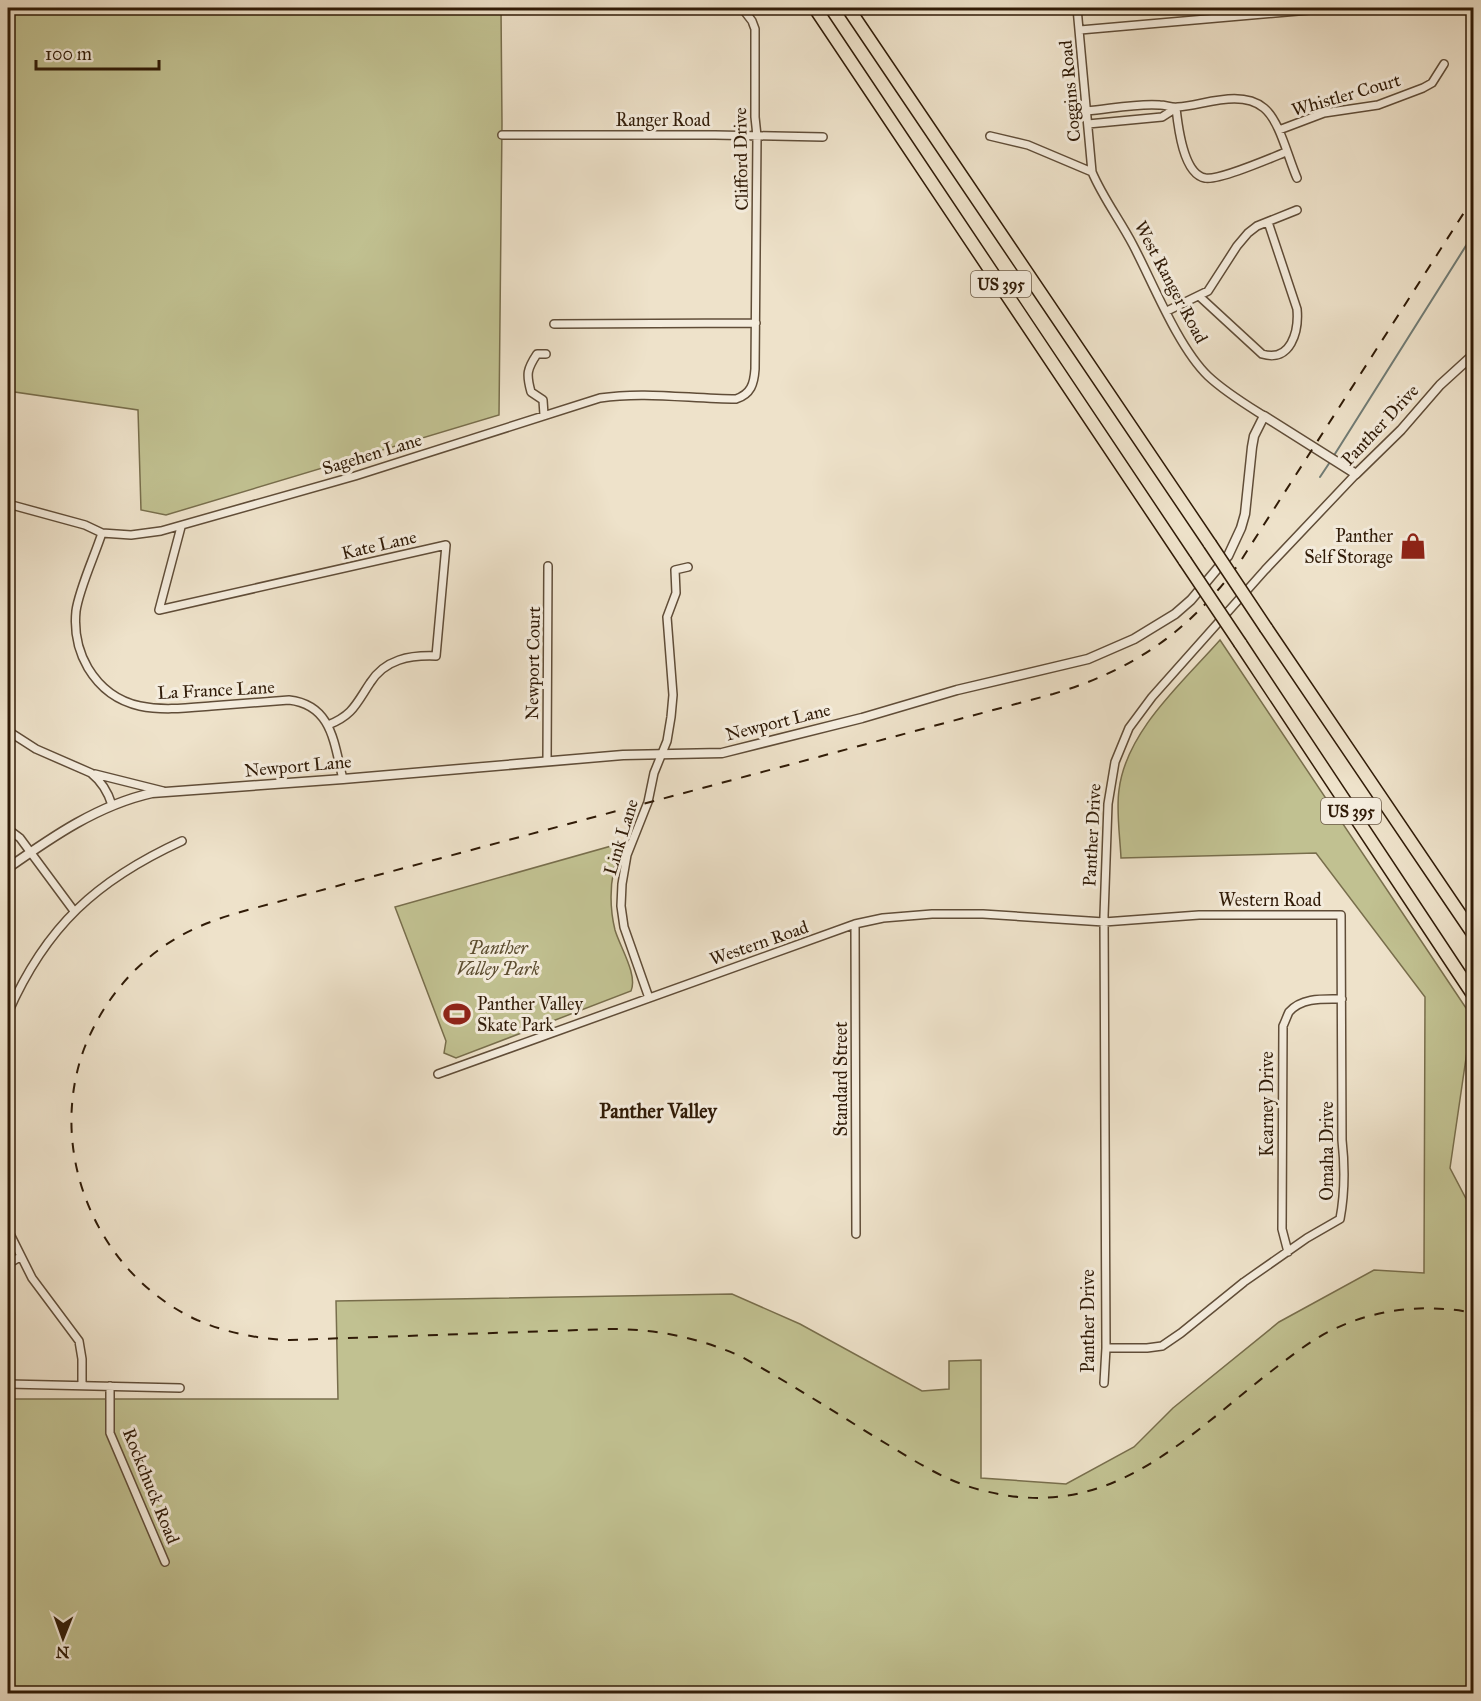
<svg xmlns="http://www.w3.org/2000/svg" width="1481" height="1701" font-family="'IM FELL Great Primer',serif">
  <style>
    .green { fill: #c1c191; stroke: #786e4c; stroke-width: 1.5 }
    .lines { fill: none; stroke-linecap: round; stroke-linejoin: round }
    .stream { stroke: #717c75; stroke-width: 2 }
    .minor-casing { stroke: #604d38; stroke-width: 10 }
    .tertiary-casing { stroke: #604d38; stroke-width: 11 }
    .motorway-casing { stroke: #301b07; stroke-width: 15 }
    .minor { stroke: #f4ecdd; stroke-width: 7 }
    .tertiary { stroke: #f4ecdd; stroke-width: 8 }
    .motorway { stroke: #eee2ca; stroke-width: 12 }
    .rail { stroke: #301b07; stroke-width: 2; stroke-dasharray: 10 10; stroke-linecap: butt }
    .motorway-bridge-casing { stroke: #301b07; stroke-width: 15; stroke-linecap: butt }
    .motorway-bridge { stroke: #eee2ca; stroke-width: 12 }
    .labels { text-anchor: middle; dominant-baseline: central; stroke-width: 6; stroke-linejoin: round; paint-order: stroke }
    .shield { fill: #f4ecdd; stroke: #6b5a47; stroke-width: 1.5 }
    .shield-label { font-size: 16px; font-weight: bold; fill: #301b07 }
    .street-label { font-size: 18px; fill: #301b07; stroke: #f4ecdd }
    .poi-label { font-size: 18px; fill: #301b07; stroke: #f4ecdd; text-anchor: end }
    .park-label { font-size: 18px; font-style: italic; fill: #5c4d30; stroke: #f4ecdd }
    .neighbourhood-label { font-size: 20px; font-weight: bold; fill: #301b07; stroke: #f4ecdd }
  </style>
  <rect width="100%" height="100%" fill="#eee2ca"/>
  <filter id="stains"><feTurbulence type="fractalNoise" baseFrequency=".00333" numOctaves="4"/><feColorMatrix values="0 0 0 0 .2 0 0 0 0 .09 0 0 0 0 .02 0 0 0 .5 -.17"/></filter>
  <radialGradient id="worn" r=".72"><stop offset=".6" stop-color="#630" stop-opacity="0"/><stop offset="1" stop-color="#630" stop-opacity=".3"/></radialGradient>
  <path class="green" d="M8 8H501L502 124 499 415 166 515 141 510 138 410 8 391Z
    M1220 640 1472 1017 1450 1168 1474 1214 1473 1693H8V1399H338L336 1301 732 1294 800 1324 922 1391 949 1389V1361L981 1360V1478L1066 1484 1134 1447 1173 1408 1279 1322 1374 1270 1424 1273 1425 997 1316 853 1121 858C1120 837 1116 810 1119 790 1126 731 1183 682 1220 640Z
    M622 843C611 870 608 901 615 930 620 947 638 975 631 991L456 1058 444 1053 446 1041 395 907Z"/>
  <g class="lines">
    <path class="stream" d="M1333 457 1474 233
      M1320 477 1330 462"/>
    <defs>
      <path id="minor" d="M1077 8 1092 172C1103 198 1120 220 1133 245 1153 283 1178 347 1208 376 1225 392 1245 404 1264 416
        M1080 30 1333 8
        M1176 108C1178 126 1183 174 1205 178 1218 181 1271 158 1286 152
        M1087 111C1110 109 1137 103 1160 105 1166 105 1172 108 1178 107 1204 105 1241 89 1264 108 1280 121 1288 158 1297 178
        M1088 124 1162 117 1176 108
        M1279 130 1324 113 1378 105 1423 88 1432 83 1444 64
        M502 135H715L823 137
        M990 136 1028 145 1092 172
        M1199 296 1262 354C1291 363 1299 331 1297 309L1268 222
        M1167 311 1208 291 1237 246 1248 233 1257 226 1297 210
        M554 324 756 323
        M544 415 543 400 531 392C526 374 527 369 537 354H546
        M8 504 85 525 102 533 131 535 161 531 355 476 600 398C645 391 691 399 736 399 751 394 754 384 755 369L757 136 755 117V29L752 21 742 8H732
        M181 527 159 610 446 545 436 656C410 655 385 659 370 683 356 704 353 715 328 725
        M102 533C95 555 79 589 76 611 74 631 78 651 88 668 117 716 163 710 211 706 237 704 263 702 289 700 333 705 334 745 343 779
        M8 731 36 749 91 773C101 781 108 792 112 805
        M547 761 548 566
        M95 774 163 791
        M8 829 20 838 74 911
        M855 924 856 1234
        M649 998 624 927 621 906 622 884 627 855 648 802 654 773 667 741 671 717 673 695 667 617 676 593 675 570 688 567
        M8 1013C46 926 97 880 182 841
        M438 1074 855 924 883 918 932 914H983L1104 922 1199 915H1341L1342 1140C1345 1167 1345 1192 1340 1219L1307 1238 1244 1282 1181 1333 1162 1346 1147 1348H1106
        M8 1230 32 1278 79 1341 82 1359V1385
        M1288 1252 1282 1229 1283 1026C1285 1022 1287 1016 1289 1012 1302 997 1324 999 1342 999
        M8 1264 20 1257
        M1104 1383 1106 1348 1104 916 1108 804 1115 762 1129 728 1152 697 1265 570 1356 474
        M8 1384 180 1388
        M110 1386V1433L165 1562"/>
      <path id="tertiary" d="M8 868C52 837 98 805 152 793L343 779 623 755 722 753 862 718 957 690 1088 659 1134 639 1175 614 1191 600 1228 556 1241 528 1245 514 1252 447 1254 436 1264 416 1356 474 1401 430 1440 385 1474 354"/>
      <path id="motorway" d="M815 8 1185 561
        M848 8 1210 544
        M1266 628 1474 935
        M1240 643 1474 996"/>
    </defs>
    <use href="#minor" class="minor-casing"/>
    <use href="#tertiary" class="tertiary-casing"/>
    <use href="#motorway" class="motorway-casing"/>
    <use href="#minor" class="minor"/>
    <use href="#tertiary" class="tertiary"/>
    <use href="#motorway" class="motorway"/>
    <path class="rail" d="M1474 197 1240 562C1191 630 1134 670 1053 694L255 908C221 917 188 928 160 949 125 974 99 1010 84 1049 46 1153 97 1274 197 1320 227 1333 258 1339 290 1340L609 1329C655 1329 697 1337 740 1356 788 1382 833 1411 880 1440 912 1459 944 1481 981 1490 1104 1523 1177 1446 1265 1376 1285 1361 1305 1344 1328 1332 1373 1309 1424 1303 1474 1313"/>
    <defs>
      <path id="motorway-bridge" d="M1210 544 1266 628
        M1185 561 1240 643"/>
    </defs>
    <use href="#motorway-bridge" class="motorway-bridge-casing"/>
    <use href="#motorway-bridge" class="motorway-bridge"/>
  </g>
  <defs>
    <symbol id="shop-bare" viewBox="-9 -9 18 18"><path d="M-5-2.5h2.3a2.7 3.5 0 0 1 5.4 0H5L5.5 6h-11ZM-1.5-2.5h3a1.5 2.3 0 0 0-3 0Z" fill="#8f2418" stroke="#f4ecdd" stroke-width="2.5" paint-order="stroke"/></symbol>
    <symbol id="stadium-bare" viewBox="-9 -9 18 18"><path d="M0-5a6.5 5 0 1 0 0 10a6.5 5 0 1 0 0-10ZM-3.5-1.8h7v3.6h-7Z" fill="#8f2418" stroke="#f4ecdd" stroke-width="2.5" paint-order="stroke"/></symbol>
  </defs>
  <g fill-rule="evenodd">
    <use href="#shop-bare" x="1394" y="527" width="38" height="38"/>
    <use href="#stadium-bare" x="438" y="995" width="38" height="38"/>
  </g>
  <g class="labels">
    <g class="shield">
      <rect x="971" y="271" width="60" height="26" rx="4.5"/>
      <rect x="1321" y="798" width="60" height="26" rx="4.5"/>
    </g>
    <g class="shield-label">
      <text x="1001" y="284">US 395</text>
      <text x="1351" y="811">US 395</text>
    </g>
    <g class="street-label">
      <text transform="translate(1070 91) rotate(-95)">Coggins Road</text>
      <text transform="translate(1346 95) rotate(-16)">Whistler Court</text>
      <text x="663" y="120">Ranger Road</text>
      <text transform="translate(741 159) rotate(-91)">Clifford Drive</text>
      <text transform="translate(1171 282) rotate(62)">West Ranger Road</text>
      <text transform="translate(1380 425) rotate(-47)">Panther Drive</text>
      <text transform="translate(372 454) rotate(-17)">Sagehen Lane</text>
      <text transform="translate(379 545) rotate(-13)">Kate Lane</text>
      <text transform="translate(533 663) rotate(-89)">Newport Court</text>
      <text transform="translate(216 690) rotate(-3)">La France Lane</text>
      <text transform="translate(778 722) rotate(-14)">Newport Lane</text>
      <text transform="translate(298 766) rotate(-5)">Newport Lane</text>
      <text transform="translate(1092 835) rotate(-87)">Panther Drive</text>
      <text transform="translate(621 837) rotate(-73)">Link Lane</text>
      <text x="1270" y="900">Western Road</text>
      <text transform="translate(759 943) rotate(-19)">Western Road</text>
      <text transform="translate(841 1079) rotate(-90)">Standard Street</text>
      <text transform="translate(1267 1104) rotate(-90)">Kearney Drive</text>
      <text transform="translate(1327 1151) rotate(-90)">Omaha Drive</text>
      <text transform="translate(1088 1321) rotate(-90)">Panther Drive</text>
      <text transform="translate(151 1486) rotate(68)">Rockchuck Road</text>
    </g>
    <g class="poi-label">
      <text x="1393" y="536">Panther<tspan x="1393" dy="21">Self Storage</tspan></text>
      <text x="477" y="1004" text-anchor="start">Panther Valley<tspan x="477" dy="21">Skate Park</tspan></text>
    </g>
    <g class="park-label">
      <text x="498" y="948">Panther<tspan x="498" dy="21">Valley Park</tspan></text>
    </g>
    <g class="neighbourhood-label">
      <text x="658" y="1111">Panther Valley</text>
    </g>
  </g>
  <rect width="1481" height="1701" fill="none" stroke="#eee2ca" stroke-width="30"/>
  <rect x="9" y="9" width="1463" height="1683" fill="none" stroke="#301b07" stroke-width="3"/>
  <rect x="15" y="15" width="1451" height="1671" fill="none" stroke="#301b07" stroke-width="1.5"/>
  <g transform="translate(63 1638) rotate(181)" stroke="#f4ecdd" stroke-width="4.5" paint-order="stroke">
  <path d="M0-4.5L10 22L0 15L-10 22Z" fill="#301b07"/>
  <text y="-9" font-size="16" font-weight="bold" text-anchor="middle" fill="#301b07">N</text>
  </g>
  <path d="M36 60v9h123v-9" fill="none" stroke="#301b07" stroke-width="3"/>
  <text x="45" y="60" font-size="18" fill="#301b07" stroke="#f4ecdd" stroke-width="4.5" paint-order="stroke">100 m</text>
  <rect width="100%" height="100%" filter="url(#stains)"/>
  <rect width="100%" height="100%" fill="url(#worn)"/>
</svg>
